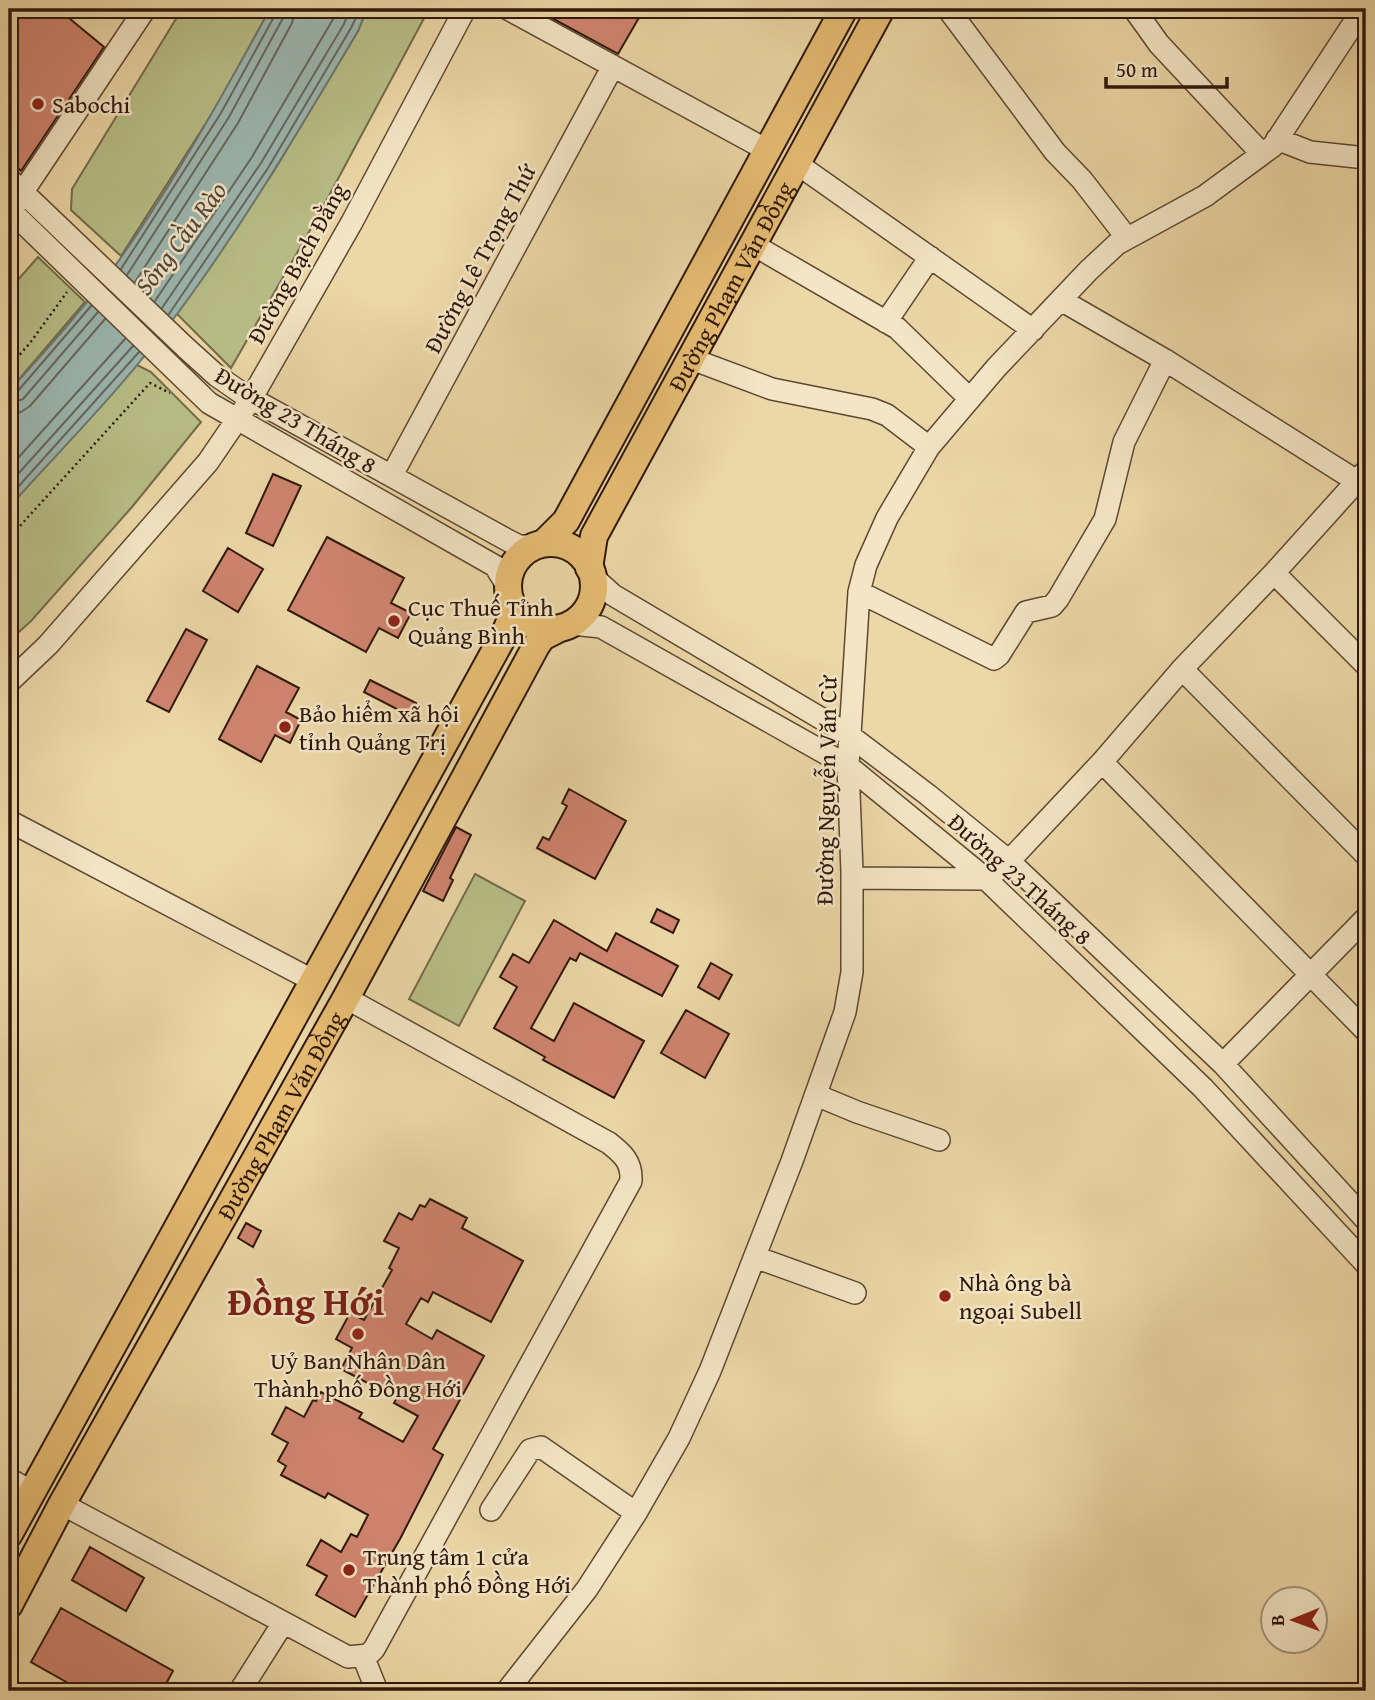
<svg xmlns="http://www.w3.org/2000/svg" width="1375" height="1700" font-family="'Gentium Book Plus',serif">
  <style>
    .green { fill: #b8be87; stroke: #746b4a; stroke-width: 2 }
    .water { fill: #9cb7b1; stroke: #70776f; stroke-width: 2 }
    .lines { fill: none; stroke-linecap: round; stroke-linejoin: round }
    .shore { stroke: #66685f; stroke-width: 2 }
    .building { fill: #d0846f; stroke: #2f180d; stroke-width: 2 }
    .minor-casing { stroke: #5e4833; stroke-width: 24 }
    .major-casing { stroke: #2f180d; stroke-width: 30 }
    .path { stroke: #2f180d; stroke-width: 2.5; stroke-dasharray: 2 3.5; stroke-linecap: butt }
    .minor { stroke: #f3e5c5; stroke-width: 21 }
    .major { stroke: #e6bc73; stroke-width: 26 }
    .poi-dot { fill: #8f2418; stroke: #f3e5c5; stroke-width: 2.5 }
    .labels { text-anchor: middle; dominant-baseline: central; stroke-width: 5; stroke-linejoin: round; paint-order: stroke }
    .poi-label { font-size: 24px; fill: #2f180d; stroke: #f3e5c5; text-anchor: start }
    .street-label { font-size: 24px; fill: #2f180d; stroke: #f3e5c5 }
    .water-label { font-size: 26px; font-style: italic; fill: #50483e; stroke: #f3e5c5 }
    .town-label { font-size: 38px; font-weight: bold; fill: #7a1f14; stroke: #f3e5c5 }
  </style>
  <rect width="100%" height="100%" fill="#ecd7a6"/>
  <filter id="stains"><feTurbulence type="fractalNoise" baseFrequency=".00286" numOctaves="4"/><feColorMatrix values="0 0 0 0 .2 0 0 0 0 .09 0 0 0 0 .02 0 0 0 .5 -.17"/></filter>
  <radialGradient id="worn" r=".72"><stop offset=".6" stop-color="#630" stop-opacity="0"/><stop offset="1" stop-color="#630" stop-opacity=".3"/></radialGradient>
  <path class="green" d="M182 9H270L215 109 121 256 71 210 72 189Z
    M367 9H429L317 218 231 368 177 314 274 171 358 31Z
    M38 257 85 302 9 391V290Z
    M137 365 151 372 201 422 132 507 31 621 9 641V507Z
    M475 874 525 901 459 1026 409 999Z"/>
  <path class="water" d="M270 9H367L358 31C301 127 244 224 177 314 127 383 66 444 9 507V391C48 348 88 304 122 256 177 177 224 93 270 9Z"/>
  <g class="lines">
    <path class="shore" d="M121 269 221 113 275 15 276 9
      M127 275 229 117 283 18 285 9
      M135 282 238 123 292 23 295 9
      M155 301 252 157 339 9
      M162 308 261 163 344 24 350 9
      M169 314 268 168 351 28 360 9
      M9 395 17 392 91 306
      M9 404 23 399 98 312
      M9 414 21 412 30 406 105 319
      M9 468 125 339
      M9 484 133 346
      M9 497 139 352"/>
  </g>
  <path class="building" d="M9 9H58L104 47 21 171 9 160Z
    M535 9H644L618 54Z
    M273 474 301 486 273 546 246 533Z
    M327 537 404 578 391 603 411 613 398 638 379 628 366 652 288 610Z
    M228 548 263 569 238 612 203 591Z
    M186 629 207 640 169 712 147 701Z
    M257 666 299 688 286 712 301 720 290 743 275 735 261 762 219 739Z
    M370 680 416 703 410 716 364 692Z
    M569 789 626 821 595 879 537 848 543 837 549 840 567 806 562 803Z
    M456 827 471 835 450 878 453 880 443 901 423 891Z
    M657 909 679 920 673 933 651 922Z
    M554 920 607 951 616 933 678 966 662 996 580 953 576 961 570 958 531 1028 554 1041 574 1003 644 1041 614 1098 543 1060 545 1057 494 1028 517 987 500 977 513 954 529 963Z
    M711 963 732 975 719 999 698 987Z
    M686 1010 729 1034 705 1078 661 1053Z
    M430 1199 467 1218 462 1228 523 1261 491 1322 433 1292 428 1302 421 1298 406 1324 432 1339 437 1330 484 1356 433 1449 443 1455 400 1539 355 1617 316 1595 327 1576 307 1565 321 1540 341 1552 351 1534 357 1537 368 1515 328 1493 325 1498 281 1475 286 1466 278 1461 288 1443 272 1434 286 1407 304 1417 313 1400 316 1401 321 1392 362 1413 359 1418 403 1442 418 1416 394 1403 399 1394 376 1381 373 1386 341 1369 352 1348 336 1339 350 1313 364 1320 392 1270 389 1268 399 1248 384 1241 399 1213 412 1220 420 1205 425 1207Z
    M246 1223 261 1231 253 1247 238 1238Z
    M90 1547 144 1578 126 1611 72 1580Z
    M61 1608 173 1671 162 1691H72L75 1687 31 1662Z"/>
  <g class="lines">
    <defs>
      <path id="minor" d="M508 9 767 150
        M948 9 1055 152 1082 180 1127 238
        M1134 9 1159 44 1262 154
        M1277 139 1310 152 1366 158
        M796 163 1033 330
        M9 179 186 348 217 376 243 394 509 541 519 546H533
        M16 202 145 9
        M9 209 209 403 495 566 508 587
        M752 244 897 328 970 399
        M1061 300 1165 360 1366 487
        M886 322 930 257
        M689 358 772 389 872 409 887 415 929 447
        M392 475 613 66
        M1274 573 1366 665
        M593 577 613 595 849 735 928 795 1009 861 1223 1064 1366 1220
        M859 592 994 659 999 655 1026 612 1052 606 1058 599 1105 519 1124 442 1165 360
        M572 624 601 627 848 766 986 879 1203 1088 1366 1264
        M1182 669 1366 855
        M9 682 48 645 208 462 251 399 352 222 465 9
        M1102 762 1366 1031
        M9 821 314 981
        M852 878 986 879 1009 861 1102 762 1182 669 1274 573 1366 471
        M1223 1064 1366 918
        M816 1095 857 1112 939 1140
        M755 1257 855 1293
        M9 1479 32 1492
        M62 1504 348 1657 368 1655 374 1649 631 1181C632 1162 623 1154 609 1143L346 998
        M491 1510 530 1450 541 1447 636 1513
        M363 1656 377 1691
        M240 1691 283 1623
        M507 1691 587 1589 636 1513 679 1438 710 1371 792 1161 845 1012 852 972V872L848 766 859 592 866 565 887 518 929 447 996 368 1089 270 1117 244 1205 196 1273 146 1363 9"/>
      <g id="major">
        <circle cx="551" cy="586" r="43"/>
        <path d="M544 543 566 521 844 9"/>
        <path id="s1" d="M589 568 594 536 881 9"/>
        <path d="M9 1534 506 631 511 619 512 606"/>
        <path id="s2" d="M9 1605 62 1504 346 998 536 646 542 637 556 630"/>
      </g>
    </defs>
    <use href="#minor" class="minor-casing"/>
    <use href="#major" class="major-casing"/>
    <path class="path" d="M9 367 30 343 67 292
      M9 538 150 383 170 393"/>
    <use href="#minor" class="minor"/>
    <use href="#major" class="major"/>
  </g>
  <g class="poi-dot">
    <circle cx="38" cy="104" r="7"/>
    <circle cx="394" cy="621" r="7"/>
    <circle cx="285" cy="727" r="7"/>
    <circle cx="945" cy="1296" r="7"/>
    <circle cx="358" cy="1334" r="7"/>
    <circle cx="349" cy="1570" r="7"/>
  </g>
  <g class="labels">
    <g class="poi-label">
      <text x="52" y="104">Sabochi</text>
      <text x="408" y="607">Cục Thuế Tỉnh<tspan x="408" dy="28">Quảng Bình</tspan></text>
      <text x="299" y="713">Bảo hiểm xã hội<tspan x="299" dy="28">tỉnh Quảng Trị</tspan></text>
      <text x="959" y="1282">Nhà ông bà<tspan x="959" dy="28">ngoại Subell</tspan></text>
      <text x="358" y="1360" text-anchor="middle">Uỷ Ban Nhân Dân<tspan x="358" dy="28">Thành phố Đồng Hới</tspan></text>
      <text x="363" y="1556">Trung tâm 1 cửa<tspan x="363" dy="28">Thành phố Đồng Hới</tspan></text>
    </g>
    <g class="street-label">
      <text transform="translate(480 258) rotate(-62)">Đường Lê Trọng Thứ</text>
      <text transform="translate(297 263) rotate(-61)">Đường Bạch Đằng</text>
      <text stroke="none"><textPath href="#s1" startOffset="317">Đường Phạm Văn Đồng</textPath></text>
      <text transform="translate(296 420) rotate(31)">Đường 23 Tháng 8</text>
      <text transform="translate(826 790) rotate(-89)">Đường Nguyễn Văn Cừ</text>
      <text transform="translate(1020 879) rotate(42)">Đường 23 Tháng 8</text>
      <text stroke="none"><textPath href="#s2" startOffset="560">Đường Phạm Văn Đồng</textPath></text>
    </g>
    <g class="water-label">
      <text transform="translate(180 238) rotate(-53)">Sông Cầu Rào</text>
    </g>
    <g class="town-label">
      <text x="306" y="1301">Đồng Hới</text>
    </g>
  </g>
  <rect width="1375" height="1700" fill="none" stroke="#ecd7a6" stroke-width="35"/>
  <rect x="10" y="10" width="1354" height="1679" fill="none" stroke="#2f180d" stroke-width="3.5"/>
  <rect x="18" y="18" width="1340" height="1665" fill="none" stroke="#2f180d" stroke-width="2"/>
  <g transform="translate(1294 1620) rotate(269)"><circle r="33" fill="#f3e5c5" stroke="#a5937b" stroke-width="2"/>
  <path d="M0-5L12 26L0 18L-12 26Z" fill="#8f2418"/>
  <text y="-10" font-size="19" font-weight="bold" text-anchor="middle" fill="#2f180d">B</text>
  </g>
  <path d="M1106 77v10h121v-10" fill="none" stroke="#2f180d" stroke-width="3.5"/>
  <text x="1116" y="77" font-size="21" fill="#2f180d" stroke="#f3e5c5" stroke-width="5" paint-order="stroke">50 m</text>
  <rect width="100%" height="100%" filter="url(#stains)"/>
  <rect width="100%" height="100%" fill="url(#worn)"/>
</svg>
